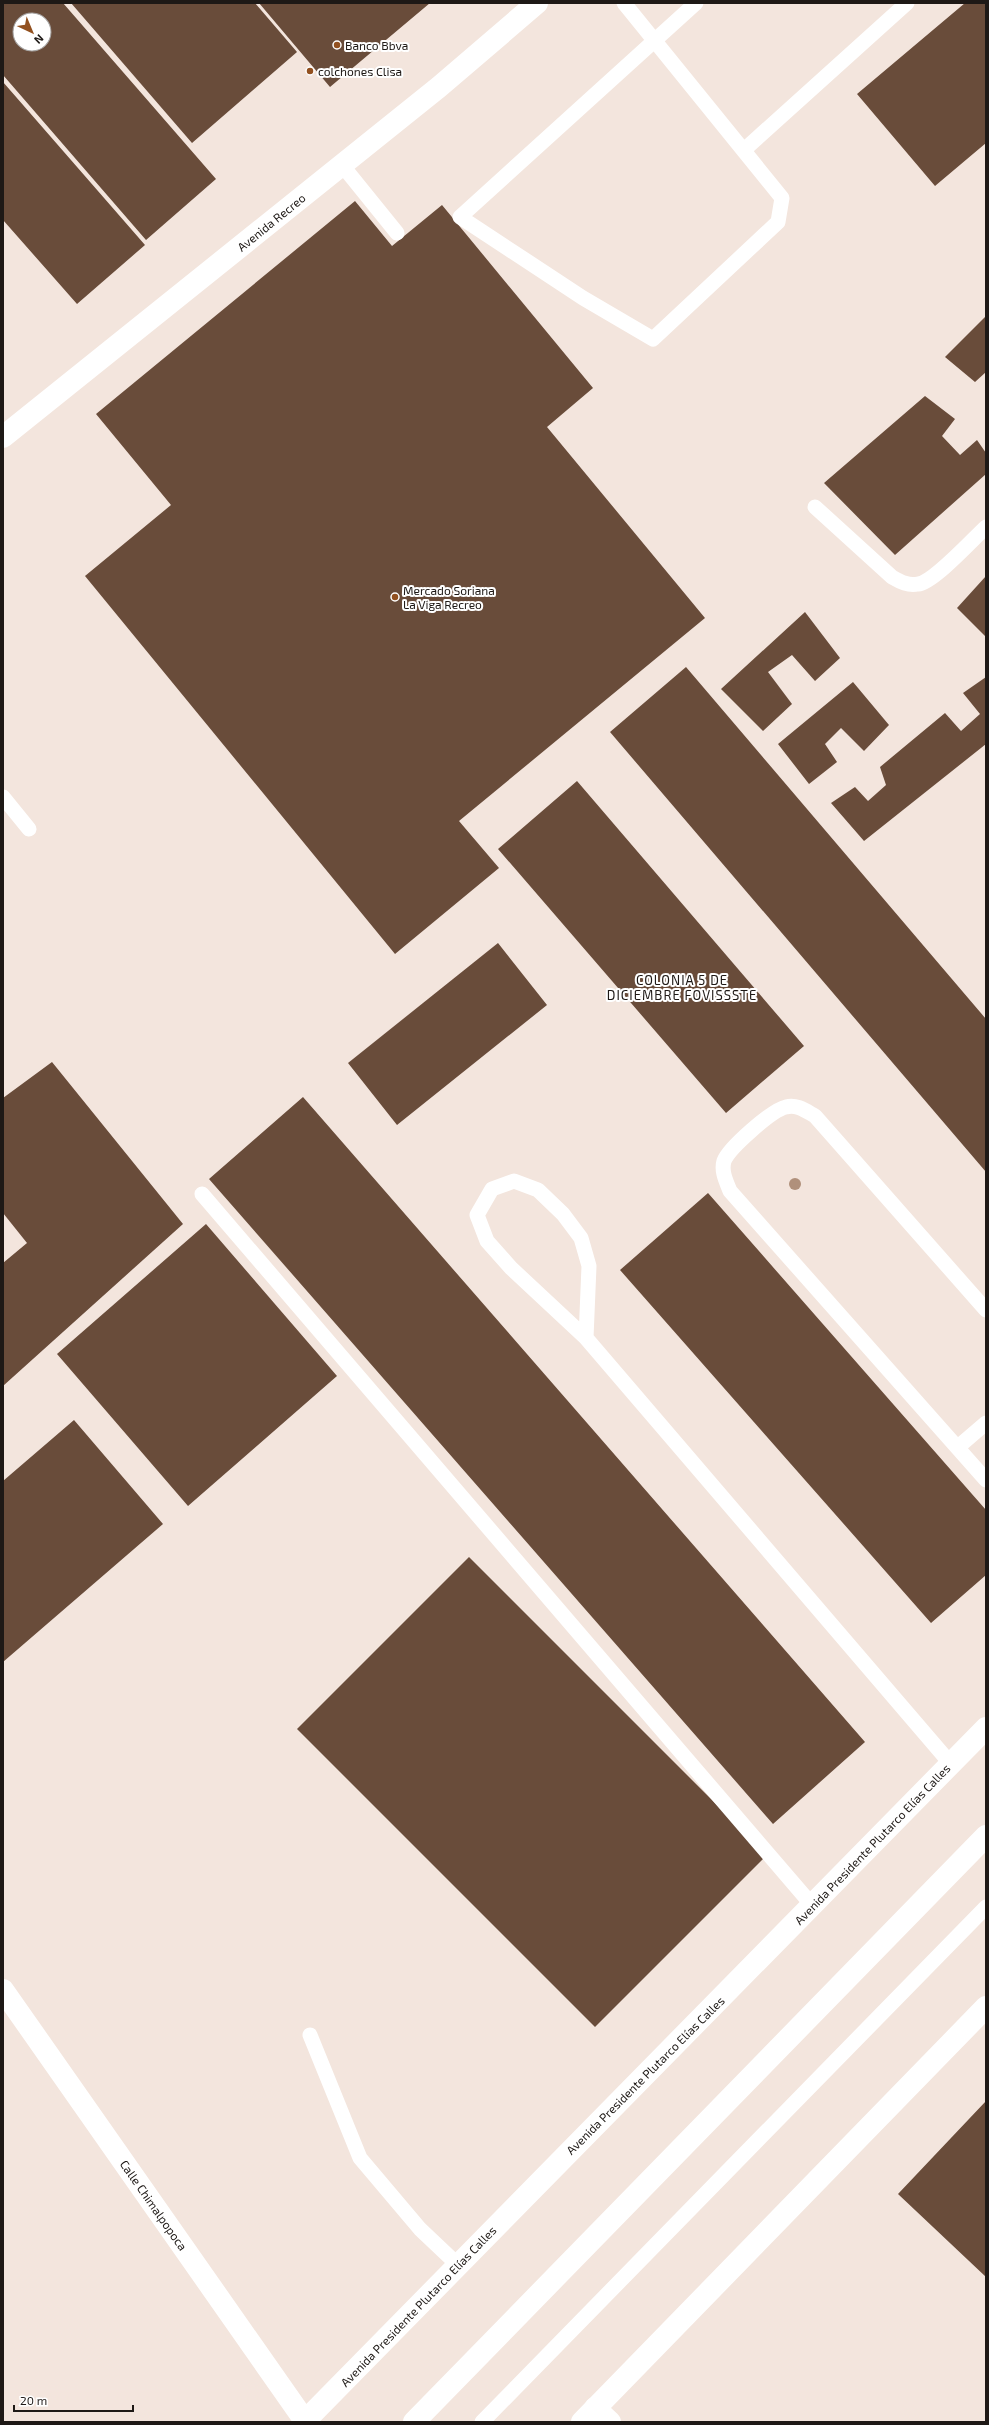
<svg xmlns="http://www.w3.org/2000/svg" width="989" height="2425" font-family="'Exo 2',sans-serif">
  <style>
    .building { fill: #694c3a; fill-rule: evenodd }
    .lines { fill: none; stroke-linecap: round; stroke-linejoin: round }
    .service { stroke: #fff; stroke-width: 15 }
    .minor { stroke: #fff; stroke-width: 22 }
    .tertiary { stroke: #fff; stroke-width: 22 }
    .primary { stroke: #fff; stroke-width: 22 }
    .tree { fill: #b0907b }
    .poi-dot { fill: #92501f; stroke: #fff; stroke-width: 1.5 }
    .labels { text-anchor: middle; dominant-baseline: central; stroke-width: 4; stroke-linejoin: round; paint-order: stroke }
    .poi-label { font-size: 12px; fill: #1e1916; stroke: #fff; text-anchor: start }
    .street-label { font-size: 12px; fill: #1e1916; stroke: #fff }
    .neighbourhood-label { font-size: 13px; letter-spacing: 1px; fill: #1e1916; stroke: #fff }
  </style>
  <rect width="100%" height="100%" fill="#f3e5dd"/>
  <path class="building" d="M3 3H63L216 179 146 240 3 75ZM20 20H44V44H20Z
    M71 3H255L297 52 192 143Z
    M259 3H430L330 87Z
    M965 3H986V143L935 186 857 94Z
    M3 82 145 245 77 304 3 220Z
    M355 201 392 246 442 205 593 388 547 427 705 618 459 821 499 868 395 954 85 576 171 505 96 414Z
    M986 316V372L975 382 945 357Z
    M925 396 955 419 942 436 960 455 977 440 986 453V474L895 555 824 483Z
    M986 576V637L957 608Z
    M805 612 840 658 815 681 792 655 768 672 792 704 763 731 721 689Z
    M686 667 986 1019V1172L610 732Z
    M986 677V744L864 841 831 803 855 787 868 801 886 785 880 767 945 713 961 731 980 714 963 693Z
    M853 682 889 725 864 751 841 728 825 744 837 762 809 784 778 744Z
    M577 781 804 1046 726 1113 498 849Z
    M498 943 547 1005 397 1125 348 1063Z
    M52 1062 183 1224 3 1386V1263L27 1243 3 1213V1098Z
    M303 1097 865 1742 773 1824 209 1179Z
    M708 1193 986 1510V1575L931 1623 620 1270Z
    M206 1224 337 1376 188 1506 57 1354Z
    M74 1420 163 1524 3 1662V1481Z
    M469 1557 767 1855 595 2027 297 1729Z
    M986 2101V2277L898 2194Z"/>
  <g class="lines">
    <path class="service" d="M624 3 782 198 778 222 653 339 583 298 460 217 696 3
      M744 150 907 3
      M342 165 397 233
      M815 507 892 577C901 582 908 586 918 584 933 583 973 539 986 527
      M3 797 29 829
      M202 1194 812 1905
      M986 1310 815 1116C806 1111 797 1104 786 1107 772 1110 729 1148 724 1161 721 1171 726 1181 730 1191L986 1480
      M586 1338 589 1266 581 1238 563 1214 538 1190 514 1181 492 1189 477 1215 487 1241 511 1268 586 1338 951 1764
      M958 1447 986 1423
      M310 2035 360 2158 420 2229 458 2265
      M482 2422 986 1907"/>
    <path class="minor" d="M3 1990 305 2421
      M595 2408 610 2422"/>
    <path class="tertiary" d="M3 437 439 87 537 3
      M304 2422 986 1728"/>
    <path class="primary" d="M414 2422 986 1836
      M582 2422 986 2007"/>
  </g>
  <circle class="tree" cx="795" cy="1184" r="6"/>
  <g class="poi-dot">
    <circle cx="337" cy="45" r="4"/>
    <circle cx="310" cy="71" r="4"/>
    <circle cx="395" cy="597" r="4"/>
  </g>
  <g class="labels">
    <g class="poi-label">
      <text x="345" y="45">Banco Bbva</text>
      <text x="318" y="71">colchones Clisa</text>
      <text x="403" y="590">Mercado Soriana<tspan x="403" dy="14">La Viga Recreo</tspan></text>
    </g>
    <g class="street-label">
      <text transform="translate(271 222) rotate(-39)">Avenida Recreo</text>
      <text transform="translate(872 1844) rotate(-46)">Avenida Presidente Plutarco Elías Calles</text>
      <text transform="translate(645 2075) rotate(-45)">Avenida Presidente Plutarco Elías Calles</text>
      <text transform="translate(154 2205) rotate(55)">Calle Chimalpopoca</text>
      <text transform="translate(418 2306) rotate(-46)">Avenida Presidente Plutarco Elías Calles</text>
    </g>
    <g class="neighbourhood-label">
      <text x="682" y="980">COLONIA 5 DE<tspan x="682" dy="15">DICIEMBRE FOVISSSTE</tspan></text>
    </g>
  </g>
  <rect width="989" height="2425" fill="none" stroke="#1e1916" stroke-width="8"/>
  <g transform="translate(32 32) rotate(136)"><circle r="19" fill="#ffffff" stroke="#a5a3a2"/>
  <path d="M0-3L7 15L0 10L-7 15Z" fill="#92501f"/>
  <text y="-6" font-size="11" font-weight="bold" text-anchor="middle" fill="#1e1916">N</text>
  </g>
  <path d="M14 2405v6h119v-6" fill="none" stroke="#1e1916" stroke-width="2"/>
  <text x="20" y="2405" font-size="12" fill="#1e1916" stroke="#ffffff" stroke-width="3" paint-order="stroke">20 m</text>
</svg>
